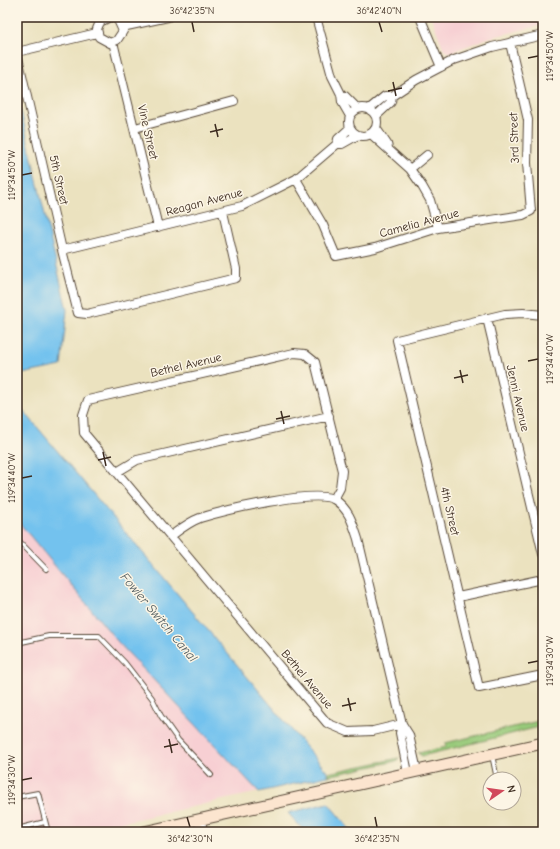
<svg xmlns="http://www.w3.org/2000/svg" width="560" height="849" font-family="'Comic Neue',sans-serif">
  <style>
    .built { fill: #f7cfd3 }
    .green { fill: #97c979; stroke: #697a4c }
    .water { fill: #73c2ee; stroke: #577686 }
    .lines { fill: none; stroke-linecap: round; stroke-linejoin: round }
    .service-casing { stroke: #554636; stroke-width: 6 }
    .minor-casing { stroke: #554636; stroke-width: 10 }
    .tertiary-casing { stroke: #554636; stroke-width: 12 }
    .secondary-casing { stroke: #554636; stroke-width: 13 }
    .service { stroke: #fff; stroke-width: 4 }
    .minor { stroke: #fff; stroke-width: 8 }
    .tertiary { stroke: #fff; stroke-width: 10 }
    .secondary { stroke: #fce5cf; stroke-width: 11 }
    .ticks { fill: none; stroke: #3b2a1e; stroke-width: 1.5 }
    .labels { text-anchor: middle; dominant-baseline: central; stroke-width: 3; stroke-linejoin: round; paint-order: stroke }
    .street-label { font-size: 12px; fill: #3b2a1e; stroke: #fcf5e5 }
    .water-label { font-size: 13px; font-style: italic; fill: #4c585c; stroke: #fcf5e5 }
    .neatline { fill: none; stroke: #3b2a1e; stroke-width: 1.5 }
    .ticks-label { font-size: 10px; text-anchor: middle; fill: #3b2a1e }
  </style>
  <rect width="100%" height="100%" fill="#fcf5e5"/>
  <filter id="ink" filterUnits="userSpaceOnUse"><feTurbulence type="fractalNoise" baseFrequency=".025" numOctaves="2"/><feDisplacementMap in="SourceGraphic" scale="8" xChannelSelector="R" yChannelSelector="G"/><feConvolveMatrix kernelMatrix="1 2 1 2 8 2 1 2 1" color-interpolation-filters="sRGB"/></filter>
  <filter id="wash" filterUnits="userSpaceOnUse"><feTurbulence type="fractalNoise" baseFrequency=".012" numOctaves="4" result="noise"/><feDisplacementMap in="SourceGraphic" scale="16" xChannelSelector="R" yChannelSelector="G"/><feGaussianBlur stdDeviation="0.9" result="paint"/><feColorMatrix in="noise" values="0 0 0 0 0 0 0 0 0 0 0 0 0 0 0 0 0 1.4 0 .05"/><feComposite in="paint" operator="in"/></filter>
  <g filter="url(#wash)">
    <rect width="100%" height="100%" fill="#ebe2bf"/>
    <path class="built" d="M431 17H543V25L488 38 449 53 444 50Z
      M17 520 118 642 259 792 79 832H17Z"/>
    <path class="green" d="M543 720V726L422 756 418 753 446 747 445 743Z
      M399 758 396 761 328 776V773Z"/>
    <path class="water" d="M17 94 67 310 61 366 17 375Z
      M17 403 328 773V776L259 792 118 642 17 520Z
      M328 803 352 832H305L288 813Z"/>
  </g>
  <g filter="url(#ink)">
    <g class="lines">
      <defs>
        <path id="service" d="M17 539 46 569
          M17 643 49 636H99L125 663 152 698 161 716 178 740 211 775
          M492 755 497 779
          M17 797 38 793 48 832
          M17 829 45 822"/>
        <path id="minor" d="M110 17 100 22 97 29 99 37 110 43 117 40 123 31 118 20 111 17
          M316 17 332 76 341 94 342 102 350 116
          M420 17 441 67
          M122 27 168 17
          M113 42 158 227
          M17 52 97 33
          M17 53 62 250 78 313 87 314 236 278V269L223 212
          M341 94 345 96 358 109
          M349 122a14 14 0 1 1 28 0a14 14 0 1 1-28 0Z
          M369 109 385 96H392L416 80 454 60 492 47 543 35
          M376 116 391 102 392 96
          M135 128 234 101
          M376 128 387 144 388 148
          M371 134 410 169 422 186 430 200 438 228
          M337 144 338 139 350 128
          M410 169 427 155
          M296 179 323 225 336 256 375 248 438 228 523 215 531 211 527 163 528 120 510 43
          M62 250 242 206 296 179 337 144H342L358 135
          M543 315 523 313 505 314 397 340 479 688 543 675
          M487 318 543 554
          M117 472 137 460 329 416
          M334 499 340 488 342 471 315 362 305 354 294 353 88 400 83 415 84 433 327 723 348 732 373 731 402 724
          M171 536C179 530 189 522 200 518 222 511 317 488 335 500 349 509 353 524 358 539L402 724 409 735 417 771
          M458 597 543 579
          M402 724 400 733 408 773"/>
        <path id="tertiary" d="M200 820 202 832"/>
        <path id="secondary" d="M144 832 543 743"/>
      </defs>
      <use href="#service" class="service-casing"/>
      <use href="#minor" class="minor-casing"/>
      <use href="#tertiary" class="tertiary-casing"/>
      <use href="#secondary" class="secondary-casing"/>
      <use href="#service" class="service"/>
      <use href="#minor" class="minor"/>
      <use href="#tertiary" class="tertiary"/>
      <use href="#secondary" class="secondary"/>
    </g>
  </g>
  <path class="ticks" d="M192 22 194 32M379 22 382 32M528 58 538 56M393 82 396 96M388 91 402 88M215 124 218 137M210 132 223 129M22 175 32 173M528 361 538 359M460 370 463 383M454 378 468 375M281 411 284 424M276 419 290 416M103 452 106 466M98 460 111 457M22 478 32 476M528 663 538 661M348 698 351 711M342 706 356 703M169 739 172 753M164 747 178 744M22 780 32 778M187 817 190 827M375 817 377 827"/>
  <g class="labels">
    <g class="street-label">
      <text transform="translate(148 132) rotate(77)">Vine Street</text>
      <text transform="translate(514 138) rotate(-92)">3rd Street</text>
      <text transform="translate(59 180) rotate(77)">5th Street</text>
      <text transform="translate(204 202) rotate(-15)">Reagan Avenue</text>
      <text transform="translate(419 223) rotate(-15)">Camelia Avenue</text>
      <text transform="translate(186 365) rotate(-13)">Bethel Avenue</text>
      <text transform="translate(518 398) rotate(77)">Jenni Avenue</text>
      <text transform="translate(450 511) rotate(77)">4th Street</text>
      <text transform="translate(307 679) rotate(50)">Bethel Avenue</text>
    </g>
    <g class="water-label">
      <text transform="translate(159 617) rotate(50)">Fowler Switch Canal</text>
    </g>
  </g>
  <rect width="560" height="849" fill="none" stroke="#fcf5e5" stroke-width="44"/>
  <g transform="translate(502 791) rotate(77)"><circle r="19" fill="#fcf5e5" stroke="#afa495"/>
  <path d="M0-3L7 15L0 10L-7 15Z" fill="#d1495b"/>
  <text y="-6" font-size="11" font-weight="bold" text-anchor="middle" fill="#3b2a1e">N</text>
  </g>
  <rect x="22" y="22" width="516" height="805" class="neatline"/>
  <g class="ticks-label">
    <text x="192" y="14">36°42'35"N</text>
    <text x="379" y="14">36°42'40"N</text>
    <text transform="translate(549 56) rotate(-90)" y="4">119°34'50"W</text>
    <text transform="translate(11 175) rotate(-90)" y="4">119°34'50"W</text>
    <text transform="translate(549 359) rotate(-90)" y="4">119°34'40"W</text>
    <text transform="translate(11 478) rotate(-90)" y="4">119°34'40"W</text>
    <text transform="translate(549 661) rotate(-90)" y="4">119°34'30"W</text>
    <text transform="translate(11 780) rotate(-90)" y="4">119°34'30"W</text>
    <text x="190" y="842">36°42'30"N</text>
    <text x="377" y="842">36°42'35"N</text>
  </g>
</svg>
